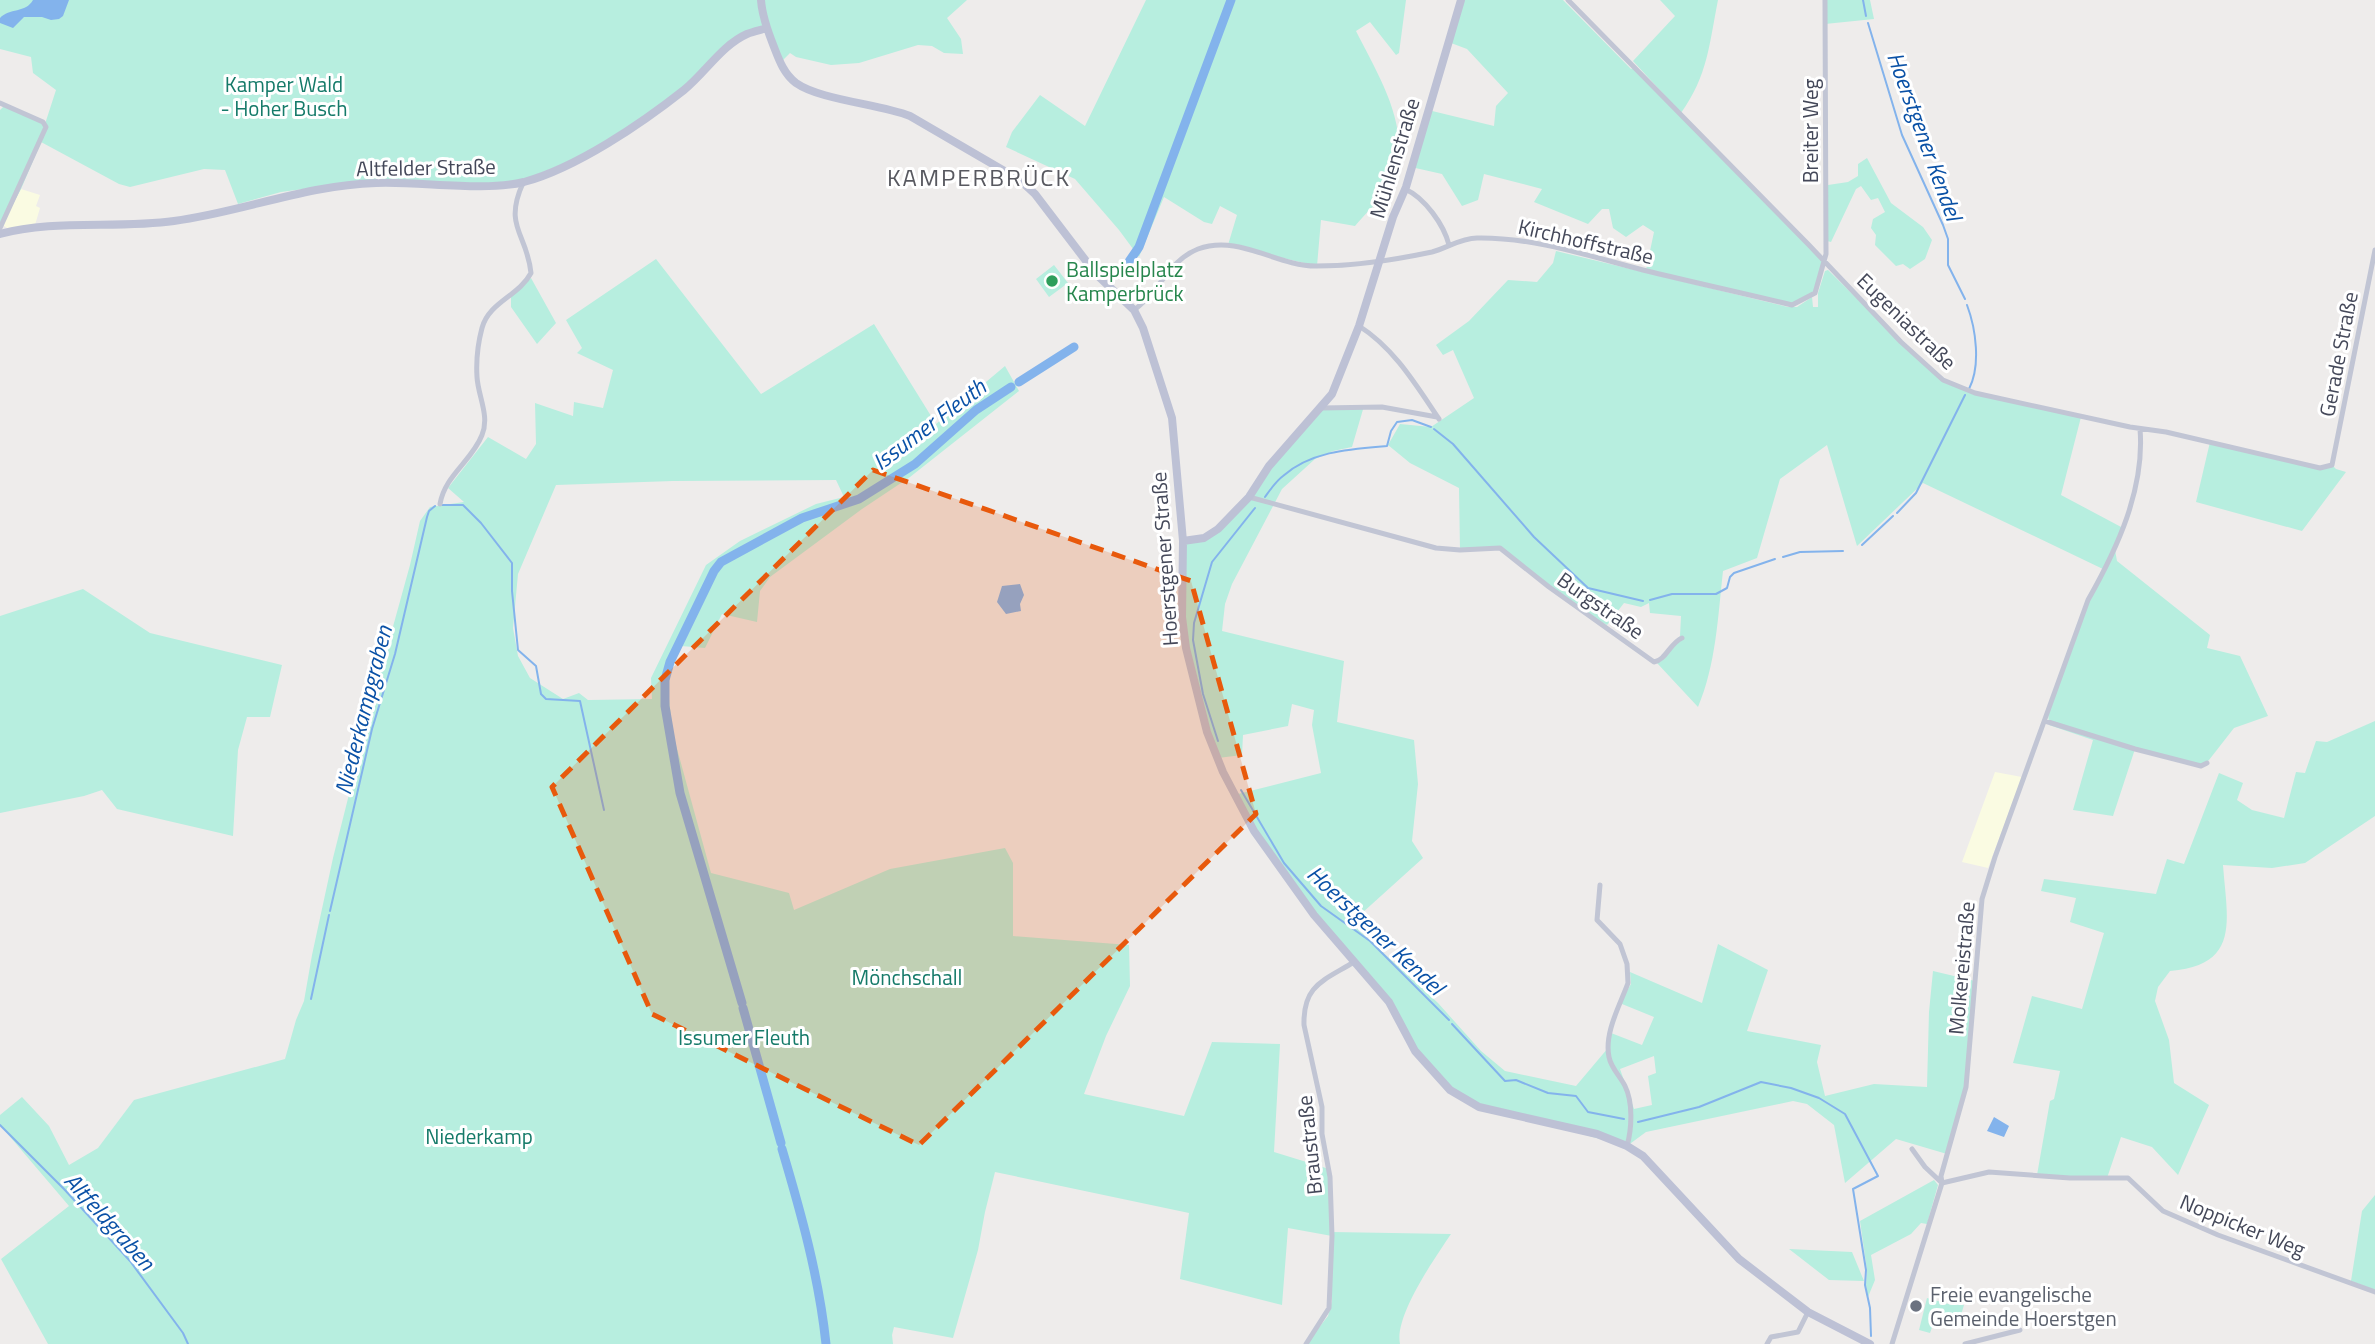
<svg xmlns="http://www.w3.org/2000/svg" width="2375" height="1344" font-family="'Titillium Web',sans-serif">
  <style>
    .commercial { fill: #fafbe2 }
    .green { fill: #b7eedf; fill-rule: evenodd }
    .water { fill: #83b3ec }
    .lines { fill: none; stroke-linecap: round; stroke-linejoin: round }
    .stream { stroke: #83b3ec; stroke-width: 2 }
    .river { stroke: #83b3ec; stroke-width: 9 }
    .street { stroke: #c1c5d4; stroke-width: 5 }
    .secondary { stroke: #bdc1d5; stroke-width: 8 }
    .marked { fill: #e8590c; fill-opacity: 0.2; stroke: #e8590c; stroke-width: 5; stroke-dasharray: 14 9; stroke-linejoin: round }
    .leisure-dot { fill: #2e9e5b; stroke: #fff; stroke-width: 2.5 }
    .worship-dot { fill: #6b7280; stroke: #fff; stroke-width: 2.5 }
    .labels { text-anchor: middle; dominant-baseline: central; stroke-width: 6; stroke-linejoin: round; paint-order: stroke }
    .park-label { font-size: 21px; fill: #157a69; stroke: #fff }
    .street-label { font-size: 21px; fill: #444859; stroke: #fff }
    .leisure-label { font-size: 21px; fill: #27864d; stroke: #fff; text-anchor: start }
    .worship-label { font-size: 21px; fill: #5b616d; stroke: #fff; text-anchor: start }
    .water-label { font-size: 23px; font-style: italic; fill: #0a51a6; stroke: #fff }
    .quarter-label { font-size: 24px; letter-spacing: 2px; fill: #585960; stroke: #fff }
  </style>
  <rect width="100%" height="100%" fill="#eeeceb"/>
  <path class="commercial" d="M21 189 40 195 36 206 40 208 35 225 7 228 4 226V222Z
    M1995 772 2022 777 1988 868 1962 862Z"/>
  <path class="green" d="M0 0H967L947 18 961 39 963 54 944 53 932 46 918 45 859 63 831 65 796 57 790 53 781 62 767 27 746 35 686 88 585 155 523 180 494 183 318 187 281 192 238 204 225 170 204 169 130 187 119 184 41 142 21 189 0 228V110L5 105 45 124 56 90 33 73 31 57 0 49Z
    M1146 0H1406L1399 53 1396 55 1370 22 1356 31C1379 77 1419 138 1387 189 1378 202 1365 214 1355 226L1321 220 1317 266 1228 245 1237 215 1220 206 1212 224 1204 222 1164 197 1139 257 1119 230 1075 179 1006 147 1012 132 1040 95 1085 126Z
    M1463 0H1563L1631 69 1635 67 1825 262 1815 293 1792 305 1646 270 1654 232 1643 225 1626 237 1613 228 1609 209H1602L1588 224 1534 202 1542 189 1484 174 1478 200 1462 206 1442 174 1411 167 1428 110 1494 126 1496 106 1508 93 1467 49 1451 43Z
    M1660 0H1718C1709 45 1708 75 1681 113L1633 61 1675 16Z
    M1825 0H1870L1874 19 1825 24Z
    M1867 158 1891 203 1923 227 1932 240 1925 259 1910 269 1903 264 1896 266 1875 245 1876 235 1871 228 1873 219 1885 212 1878 198 1871 200 1861 186 1856 189 1831 242 1827 241 1828 185 1848 182 1858 176V164Z
    M1556 251 1788 307H1797L1812 297 1813 307H1818V293L1825 271 1828 270 1901 342 1953 386 2081 417 2061 495 2123 528 2115 550 2117 561 2210 635 2207 648 2240 656 2268 716 2234 728 2209 760 2201 766 2135 749 2113 816 2073 810 2093 740 2049 725 2048 712 2088 600 2105 570 1923 483 1857 546 1827 445 1780 479 1757 558 1723 571C1718 616 1716 665 1698 707L1657 663 1680 636 1681 616 1650 613 1649 603 1641 607 1624 603 1607 625 1595 619 1500 549 1460 550 1459 488 1410 463 1388 445 1400 424 1431 427 1474 398 1453 350 1443 355 1436 345 1469 321 1508 280 1537 282 1553 263Z
    M656 259 761 394 874 324 936 424 1005 366 1019 391 910 477 862 509 770 577 760 591 757 622 722 614 705 648 681 646 667 682 673 734 711 873 789 893 794 910 890 869 1005 848 1013 863V936L1129 945 1130 986 1106 1036 1084 1094 1184 1116 1212 1042 1280 1044 1274 1152 1329 1169 1332 1232 1451 1234C1435 1258 1394 1316 1400 1344H1306L1328 1316 1332 1301V1236L1288 1228 1282 1305 1180 1279 1189 1213 995 1172 985 1212 978 1250 953 1338 894 1327 892 1335 893 1344H48L1 1259 69 1206 0 1125V1115L22 1097 49 1126 69 1165 98 1148 134 1100 285 1059 296 1020 304 1001 312 955 333 858 373 699 410 565 420 521 430 507 464 502 448 488 488 437 526 459 536 444 535 403 573 416 574 402 603 408 613 370 577 353 582 348 566 320ZM836 480 844 497 816 504 740 541 706 565 651 678 652 699 588 700 579 693 563 699 530 678 518 656 513 628 518 574 556 485 673 481Z
    M1054 265 1068 283 1049 297 1036 279Z
    M531 278 556 323 537 344 511 307V297Z
    M1364 406 1352 447 1333 451 1315 459 1282 489 1232 584 1225 604 1222 631 1344 661 1337 722 1414 740 1418 784 1412 841 1423 858 1351 923 1438 1003 1481 1051 1505 1071 1576 1086 1608 1048 1611 1033 1642 1045 1654 1017 1622 1004 1621 1001 1631 984 1630 972 1702 1003 1718 944 1768 970 1747 1031 1821 1045 1817 1062 1825 1096 1874 1084 1927 1087 1929 1012 1933 971 1975 981 1966 1087 1947 1154 1896 1139 1845 1183 1834 1125 1807 1104 1793 1101 1646 1132 1627 1146 1479 1107 1435 1076 1386 1001 1314 915 1234 795 1321 773 1312 725 1314 710 1292 704 1288 726 1243 735 1242 755 1218 758 1186 648 1183 541 1204 538 1249 497 1269 466 1321 408ZM1654 1056 1656 1073 1648 1076 1652 1105 1634 1109 1620 1069Z
    M2210 442 2320 468 2332 465 2336 469 2346 472 2302 531 2196 502Z
    M83 589 150 633 282 665 270 717H247L238 750 233 836 117 809 102 790 84 796 0 813V616Z
    M2375 721V816L2305 863 2272 868 2223 865C2227 920 2241 965 2170 971L2158 987 2155 1001 2169 1040 2174 1083 2209 1105 2178 1175 2152 1147 2121 1137 2107 1178 2037 1175 2050 1101 2054 1099 2060 1071 2013 1063 2032 996 2082 1009 2104 933 2070 922 2076 898 2041 891 2044 879 2156 894 2167 859 2184 864 2219 773 2243 783 2237 800 2252 810 2284 818 2296 772 2305 773 2316 741 2327 742Z
    M1934 1180 1938 1185 1927 1224 1921 1223 1911 1234 1871 1255 1875 1280 1868 1297 1866 1285 1867 1270 1860 1221Z
    M2375 1195V1290L2351 1281 2362 1211Z
    M1789 1249 1852 1252 1864 1281 1829 1280Z
    M1927 1298 1952 1305 1954 1303 1964 1305 1959 1322 1936 1316 1930 1333 1919 1330Z"/>
  <path class="water" d="M33 0H69L63 16 59 19 51 20 42 17H24L13 28 0 23V18C9 8 26 13 33 0Z
    M1020 584 1024 595 1020 604 1021 611 1006 614 997 602 1002 586Z
    M1994 1117 2009 1126 2004 1137 1987 1131Z"/>
  <g class="lines">
    <path class="stream" d="M1863 0 1866 16
      M1868 23 1902 135 1943 225 1948 239V265L1965 299
      M1967 305C1976 329 1981 366 1969 389
      M1434 429 1453 444 1534 537 1588 588 1643 601
      M1265 497C1270 490 1276 481 1283 476 1311 451 1351 449 1387 446L1391 431 1397 422 1412 420 1431 427
      M442 505H463L481 523 512 563V591L518 650 536 666 541 694 546 699 580 701 604 810
      M1897 513 1916 493 1965 395
      M1862 545 1893 516
      M1783 557 1800 552 1843 551
      M1650 600 1672 594H1716L1727 588 1730 577 1734 573 1775 559
      M1218 741 1203 694 1193 640 1194 623 1212 562 1255 508
      M1241 790 1284 863 1321 906 1370 941 1449 1020
      M330 911 372 729 395 654 427 517 429 511 435 506
      M311 999 329 915
      M1452 1024 1505 1081 1516 1080 1548 1093 1576 1096 1588 1112 1624 1119
      M1638 1122 1699 1107 1761 1082 1791 1088 1819 1098 1845 1114 1878 1176 1853 1189 1866 1270 1865 1285 1870 1308 1871 1336
      M0 1125 64 1189 130 1261 183 1333 188 1344"/>
    <path class="river" d="M1128 263 1139 247 1231 0
      M1019 382 1074 347
      M742 1003 680 793 665 706V680L670 662 714 571 721 562 802 518 859 499 915 464 976 410 1011 387
      M743 1008 781 1143
      M782 1149C801 1213 819 1277 826 1344"/>
    <path class="street" d="M1568 0 1808 244 1901 342 1943 380 1975 393 2130 427 2166 432 2320 468 2332 465 2375 250
      M0 103 43 122 46 127 0 228
      M1405 189C1425 198 1444 225 1449 245
      M1134 310C1159 293 1169 260 1198 249 1239 234 1276 266 1316 266 1355 266 1394 260 1432 252 1447 248 1461 238 1477 238 1533 237 1589 256 1643 270 1692 282 1742 293 1792 305L1815 293 1826 254 1825 0
      M1359 326C1394 348 1416 385 1439 419
      M1321 408 1382 407 1437 417
      M1249 497 1436 548 1460 550 1500 548 1549 587 1654 662C1666 660 1670 643 1682 638
      M440 504C445 475 472 461 482 435 490 416 478 396 477 377 476 361 478 343 482 328 489 302 519 296 531 273 527 233 503 227 523 183
      M2045 721 2135 749 2201 766 2207 763
      M1600 885 1597 920 1620 944 1627 964 1628 983C1620 1005 1604 1033 1609 1057 1611 1068 1620 1076 1625 1086 1633 1102 1632 1128 1627 1146
      M1912 1149 1925 1167 1942 1183
      M1942 1183 1989 1172 2070 1178H2128L2163 1211 2218 1235 2375 1292
      M1306 1344 1329 1308 1332 1236 1330 1177 1322 1134V1107L1304 1025C1303 985 1323 981 1354 962
      M1767 1344 1771 1337 1798 1332 1808 1312
      M1892 1344 1942 1183 1941 1176 1966 1087 1982 899 1995 857 2088 600C2117 549 2145 489 2140 429
      M1965 1344 2020 1330"/>
    <path class="secondary" d="M761 0C762 16 768 32 774 47 779 60 784 74 796 83 820 100 879 104 910 116L1020 180 1035 194 1096 274 1134 310 1143 328 1172 418 1183 541 1182 617 1186 648 1207 732 1223 772 1254 831 1314 915 1389 1002 1415 1051 1450 1090 1479 1107 1597 1134 1627 1146 1643 1156 1739 1259 1808 1312 1870 1344
      M0 234C52 219 118 229 174 221 242 212 306 185 376 183 420 181 483 192 524 182 576 168 641 124 684 90 705 73 722 45 747 34 754 31 761 30 767 28
      M1183 541 1204 538 1218 529 1249 497 1269 466 1332 394 1359 326 1393 217 1406 187 1461 0"/>
  </g>
  <path class="marked" d="M873 470 1191 581 1256 814 919 1145 652 1014 552 787Z"/>
  <circle class="leisure-dot" cx="1052" cy="281" r="7"/>
  <circle class="worship-dot" cx="1916" cy="1306" r="7"/>
  <g class="labels">
    <g class="park-label">
      <text x="284" y="84">Kamper Wald<tspan x="284" dy="24">- Hoher Busch</tspan></text>
      <text x="907" y="977">Mönchschall</text>
      <text x="744" y="1037">Issumer Fleuth</text>
      <text x="479" y="1136">Niederkamp</text>
    </g>
    <g class="street-label">
      <text transform="translate(1810 131) rotate(-90)">Breiter Weg</text>
      <text transform="translate(1394 158) rotate(-73)">Mühlenstraße</text>
      <text transform="translate(426 167) rotate(-1)">Altfelder Straße</text>
      <text transform="translate(1586 241) rotate(13)">Kirchhoffstraße</text>
      <text transform="translate(1907 321) rotate(44)">Eugeniastraße</text>
      <text transform="translate(2338 354) rotate(-79)">Gerade Straße</text>
      <text transform="translate(1164 559) rotate(-94)">Hoerstgener Straße</text>
      <text transform="translate(1601 605) rotate(35)">Burgstraße</text>
      <text transform="translate(1961 968) rotate(-85)">Molkereistraße</text>
      <text transform="translate(1309 1145) rotate(-96)">Braustraße</text>
      <text transform="translate(2243 1225) rotate(22)">Noppicker Weg</text>
    </g>
    <g class="leisure-label">
      <text x="1066" y="269">Ballspielplatz<tspan x="1066" dy="24">Kamperbrück</tspan></text>
    </g>
    <g class="worship-label">
      <text x="1930" y="1294">Freie evangelische<tspan x="1930" dy="24">Gemeinde Hoerstgen</tspan></text>
    </g>
    <g class="water-label">
      <text transform="translate(1925 136) rotate(70)">Hoerstgener Kendel</text>
      <text transform="translate(929 424) rotate(-37)">Issumer Fleuth</text>
      <text transform="translate(363 710) rotate(-76)">Niederkampgraben</text>
      <text transform="translate(1376 930) rotate(43)">Hoerstgener Kendel</text>
      <text transform="translate(110 1221) rotate(48)">Altfeldgraben</text>
    </g>
    <g class="quarter-label">
      <text x="979" y="177">KAMPERBRÜCK</text>
    </g>
  </g>
</svg>
